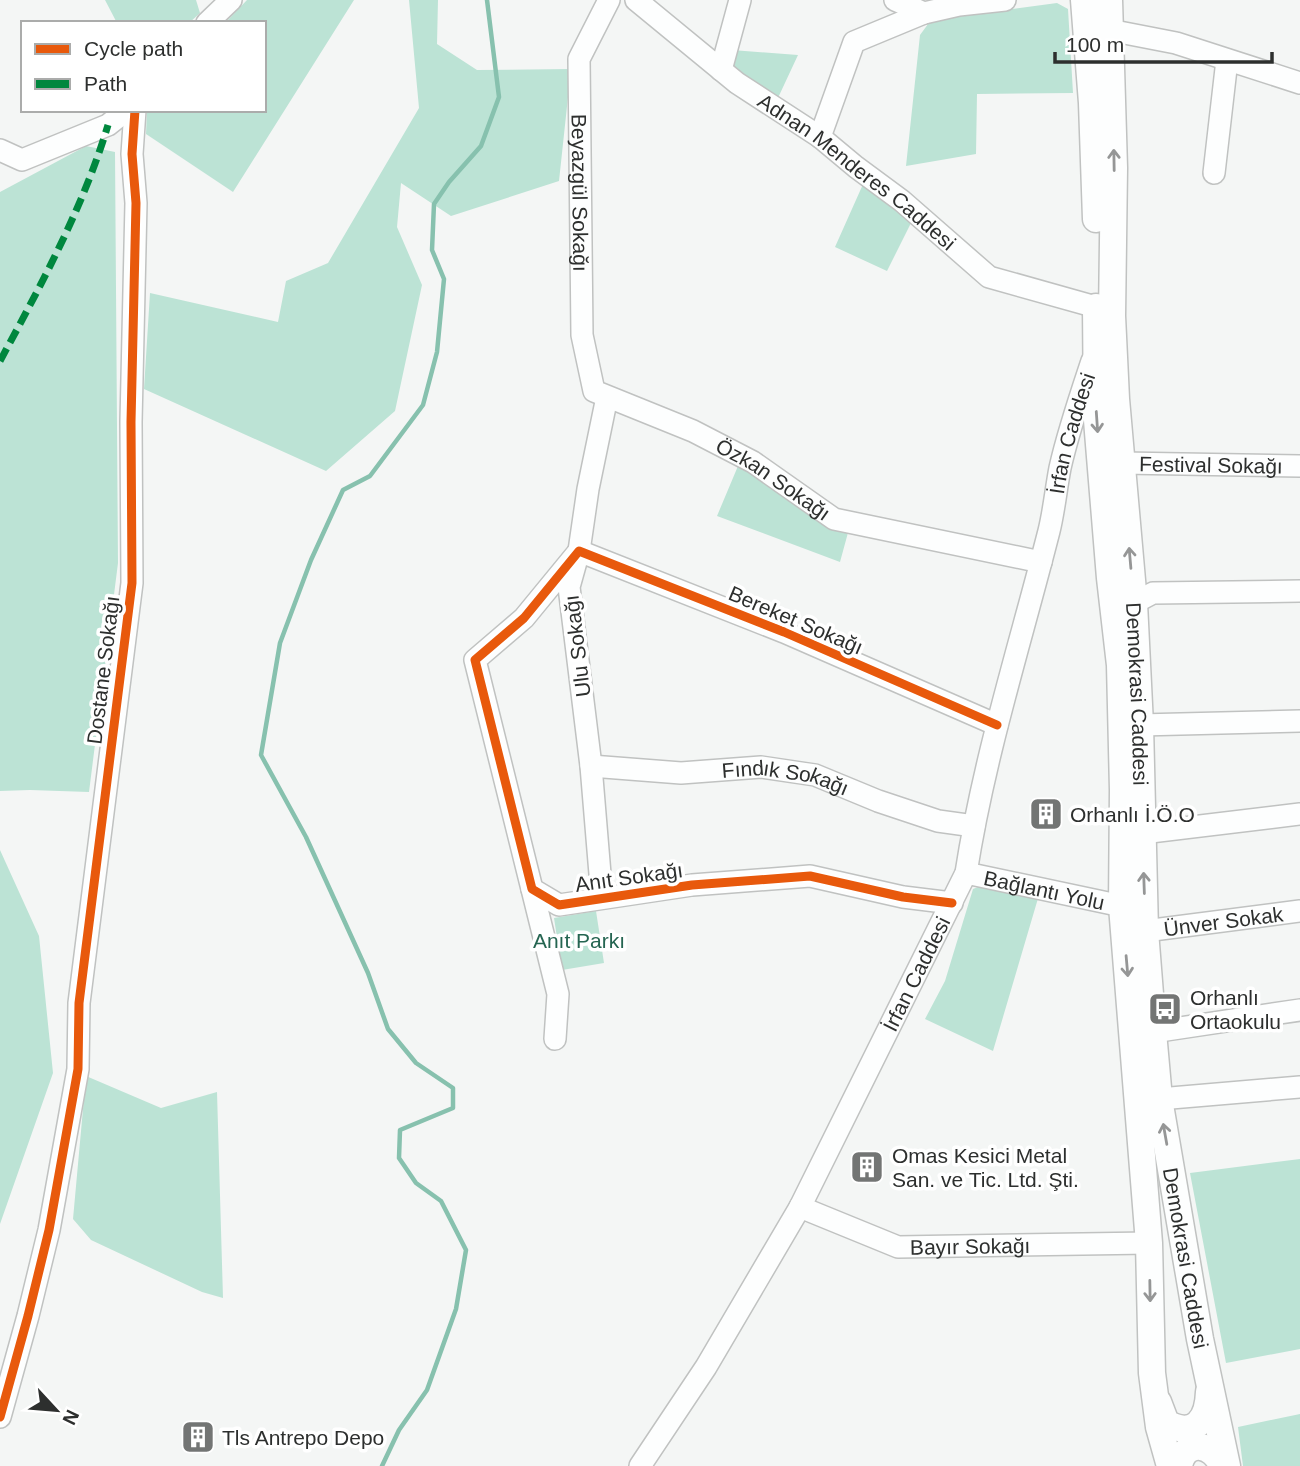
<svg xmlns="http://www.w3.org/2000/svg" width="1300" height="1466" font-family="Arial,sans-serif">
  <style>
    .green { fill: #bce3d5 }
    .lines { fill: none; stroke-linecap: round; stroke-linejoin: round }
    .stream { stroke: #87c1ae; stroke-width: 4.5 }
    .minor-casing { stroke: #c0c2c1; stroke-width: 24 }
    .major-casing { stroke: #c0c2c1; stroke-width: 29 }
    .minor { stroke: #fdfefe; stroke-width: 21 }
    .major { stroke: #fdfefe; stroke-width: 26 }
    .quiet { stroke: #00873e; stroke-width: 7; stroke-dasharray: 14 7; stroke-linecap: butt }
    .cycleway-casing { stroke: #fff; stroke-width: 13 }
    .cycleway { stroke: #e8590c; stroke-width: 9 }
    .oneway { stroke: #959696 }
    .labels { text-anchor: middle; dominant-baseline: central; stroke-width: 7; stroke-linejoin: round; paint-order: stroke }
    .street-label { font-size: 21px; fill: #2d2f2e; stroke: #fff }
    .poi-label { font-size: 21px; fill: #2d2f2e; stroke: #fff; text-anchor: start }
    .park-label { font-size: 21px; fill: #256551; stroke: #fff }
  </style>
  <rect width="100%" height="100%" fill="#f4f6f5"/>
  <path class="green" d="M105 0H196L200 13 189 23H117Z
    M247 0H354L233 192 146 134 147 110H264V23H225Z
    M409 0H438L437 44 477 70 571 69 559 181 451 216 401 183 397 227 422 285 395 411 326 471 144 389 150 293 278 322 286 281 328 263 419 108Z
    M1057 3 1068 9 1073 93 977 94 976 154 906 166 920 35 931 20Z
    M732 50 798 55 777 100 729 62Z
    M86 146 115 152 118 563 89 792 30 790 0 791V192Z
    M864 182 913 219 887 271 835 247Z
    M738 466 836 525 849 529 840 562 717 516Z
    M0 850 39 936 53 1073 0 1224Z
    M983 885 1039 895 993 1051 925 1019 945 981 973 889Z
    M596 911 604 963 562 970 554 918Z
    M86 1076 161 1108 217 1092 223 1298 202 1292 91 1240 73 1219Z
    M1300 1159V1349L1226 1363 1190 1173Z
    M1300 1414V1466H1243L1238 1427Z"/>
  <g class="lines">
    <path class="stream" d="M382 1466 399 1430 427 1390 456 1309 466 1250 441 1201 416 1183 399 1158 400 1130 453 1108V1088L416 1063 388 1029 368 973 306 837 261 755 280 643 311 560 343 490 370 476 423 405 437 352 444 279 432 250 434 204 449 182 481 146 499 97 487 0"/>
    <defs>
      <g id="minor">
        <path id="s1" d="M609 0 579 59 582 335 594 391 693 431 753 462 834 519 1041 562"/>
        <path id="s2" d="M636 0 737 83 820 137 856 167 902 201 989 277 1096 307"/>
        <path d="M895 0 924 13 959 5 1005 0"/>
        <path d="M207 23 231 0"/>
        <path d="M1109 30 1176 43 1300 83"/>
        <path d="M721 70 740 0"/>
        <path d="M820 137 854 42 924 13"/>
        <path d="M0 150 22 160 108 125 127 110"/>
        <path d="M1214 173 1227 60"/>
        <path id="s3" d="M1122 463 1300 466"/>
        <path d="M1134 603 1153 593 1300 591"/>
        <path d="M1140 725 1300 721"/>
        <path id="s4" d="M591 766 681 773 761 767 815 775 878 801 938 821 974 826"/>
        <path d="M1142 833 1300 814"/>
        <path id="s5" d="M966 873 1122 906"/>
        <path d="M532 889 558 994 555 1039"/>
        <path d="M602 898 591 766 569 587 579 551 588 489 607 397"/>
        <path d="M952 903 903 897 810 876 692 885 559 905 532 889 475 660 524 618 579 551 784 632 997 725"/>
        <path id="s6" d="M1145 931 1300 911"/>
        <path d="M1153 1032 1300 1010"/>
        <path d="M1159 1099 1300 1087"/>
        <path id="s7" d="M800 1207 898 1247 1149 1243"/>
        <path d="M0 1417 28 1316 49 1230 78 1069 79 1003 132 583 131 422 136 203 132 154 135 110"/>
        <path id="s8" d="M640 1466 706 1367 800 1207 966 873C984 757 1020 645 1049 531 1054 511 1056 489 1060 468 1068 432 1080 397 1092 361"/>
      </g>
      <g id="major">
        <path d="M1084 0 1092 103 1096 219"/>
        <path id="s9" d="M1109 0 1114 168 1112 316 1116 399 1134 603 1140 725 1145 931 1153 1032 1159 1099 1200 1339 1227 1466"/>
        <path d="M1096 307 1097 420 1110 578 1120 665 1123 790 1122 906 1149 1243 1152 1373 1159 1427 1170 1466"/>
        <path d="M1158 1402 1166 1423C1195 1439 1208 1419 1209 1392"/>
        <path d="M1179 1466C1184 1438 1214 1443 1222 1466"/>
      </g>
    </defs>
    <use href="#minor" class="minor-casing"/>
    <use href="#major" class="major-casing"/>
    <use href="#minor" class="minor"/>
    <use href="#major" class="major"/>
    <path class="quiet" d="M0 361C41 285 83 208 108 125"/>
    <defs>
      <path id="cycleway" d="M952 903 903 897 810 876 692 885 559 905 532 889 475 660 524 618 579 551 784 632 997 725
        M0 1417 28 1316 49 1230 78 1069 79 1003 132 583 131 422 136 203 132 154 135 110"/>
    </defs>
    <use href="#cycleway" class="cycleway-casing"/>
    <use href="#cycleway" class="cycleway"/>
  </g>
  <defs><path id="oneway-shaft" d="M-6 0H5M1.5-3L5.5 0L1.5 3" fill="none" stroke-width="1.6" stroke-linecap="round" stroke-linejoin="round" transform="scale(1.75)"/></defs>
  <g class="oneway">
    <use href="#oneway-shaft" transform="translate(1114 160) rotate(-91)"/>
    <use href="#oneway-shaft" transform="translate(1097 422) rotate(86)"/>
    <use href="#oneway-shaft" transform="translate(1130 558) rotate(-95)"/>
    <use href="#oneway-shaft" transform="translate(1144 883) rotate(-92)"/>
    <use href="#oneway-shaft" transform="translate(1127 966) rotate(85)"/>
    <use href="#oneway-shaft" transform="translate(1165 1134) rotate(-100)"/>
    <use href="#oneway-shaft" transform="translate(1150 1291) rotate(89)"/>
  </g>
  <defs>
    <symbol id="building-square" viewBox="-11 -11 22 22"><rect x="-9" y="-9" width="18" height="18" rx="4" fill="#737574" stroke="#fff"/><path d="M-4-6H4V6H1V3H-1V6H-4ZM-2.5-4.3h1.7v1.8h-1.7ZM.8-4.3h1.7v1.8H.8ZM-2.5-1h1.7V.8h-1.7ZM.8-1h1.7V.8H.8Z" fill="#fff"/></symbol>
    <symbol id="bus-square" viewBox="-11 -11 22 22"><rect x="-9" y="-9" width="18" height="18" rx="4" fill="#737574" stroke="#fff"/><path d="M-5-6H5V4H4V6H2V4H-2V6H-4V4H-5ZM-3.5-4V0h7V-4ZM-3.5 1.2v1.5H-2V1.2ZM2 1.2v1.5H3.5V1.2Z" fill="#fff"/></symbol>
  </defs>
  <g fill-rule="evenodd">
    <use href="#building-square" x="1027" y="795" width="38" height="38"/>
    <use href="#bus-square" x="1146" y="990" width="38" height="38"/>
    <use href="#building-square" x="848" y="1148" width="38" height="38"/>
    <use href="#building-square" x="179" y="1418" width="38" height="38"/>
  </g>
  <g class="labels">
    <g class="street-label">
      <text stroke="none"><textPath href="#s2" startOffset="280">Adnan Menderes Caddesi</textPath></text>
      <text stroke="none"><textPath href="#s1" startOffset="200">Beyazgül Sokağı</textPath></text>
      <text stroke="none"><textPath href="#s8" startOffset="1130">İrfan Caddesi</textPath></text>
      <text stroke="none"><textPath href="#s3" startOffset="89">Festival Sokağı</textPath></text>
      <text stroke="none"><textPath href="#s1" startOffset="600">Özkan Sokağı</textPath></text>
      <text transform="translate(796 620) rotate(23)">Bereket Sokağı</text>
      <text transform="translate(577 646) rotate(-97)">Ulu Sokağı</text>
      <text transform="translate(103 670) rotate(-83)">Dostane Sokağı</text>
      <text stroke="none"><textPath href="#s9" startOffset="695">Demokrasi Caddesi</textPath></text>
      <text stroke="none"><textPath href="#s4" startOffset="196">Fındık Sokağı</textPath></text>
      <text transform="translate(629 877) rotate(-8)">Anıt Sokağı</text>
      <text stroke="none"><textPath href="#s5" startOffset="80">Bağlantı Yolu</textPath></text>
      <text stroke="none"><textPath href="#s6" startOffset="79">Ünver Sokak</textPath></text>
      <text stroke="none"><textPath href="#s8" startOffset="565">İrfan Caddesi</textPath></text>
      <text stroke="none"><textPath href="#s7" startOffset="178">Bayır Sokağı</textPath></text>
      <text stroke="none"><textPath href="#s9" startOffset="1262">Demokrasi Caddesi</textPath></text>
    </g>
    <g class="poi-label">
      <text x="1070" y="814">Orhanlı İ.Ö.O</text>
      <text x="1190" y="997">Orhanlı<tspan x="1190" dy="24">Ortaokulu</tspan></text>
      <text x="892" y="1155">Omas Kesici Metal<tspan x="892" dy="24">San. ve Tic. Ltd. Şti.</tspan></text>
      <text x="222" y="1437">Tls Antrepo Depo</text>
    </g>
    <g class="park-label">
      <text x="579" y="940">Anıt Parkı</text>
    </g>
  </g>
  <rect x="21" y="21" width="245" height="91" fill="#ffffff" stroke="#abacab" stroke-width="2"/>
  <rect x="35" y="44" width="35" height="10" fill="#e8590c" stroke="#abacab" stroke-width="2"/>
  <text x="84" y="56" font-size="21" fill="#2d2f2e">Cycle path</text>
  <rect x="35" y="79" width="35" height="10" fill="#00873e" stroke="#abacab" stroke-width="2"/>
  <text x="84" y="91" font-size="21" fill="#2d2f2e">Path</text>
  <g transform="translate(56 1410) rotate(116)" stroke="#ffffff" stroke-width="5" paint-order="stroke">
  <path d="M0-5L12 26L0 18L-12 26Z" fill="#2d2f2e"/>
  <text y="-10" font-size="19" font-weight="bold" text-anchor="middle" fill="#2d2f2e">N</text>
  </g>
  <path d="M1055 52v10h217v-10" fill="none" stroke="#2d2f2e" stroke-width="3.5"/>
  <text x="1066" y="52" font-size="21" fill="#2d2f2e" stroke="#ffffff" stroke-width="5" paint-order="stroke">100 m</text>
</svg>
